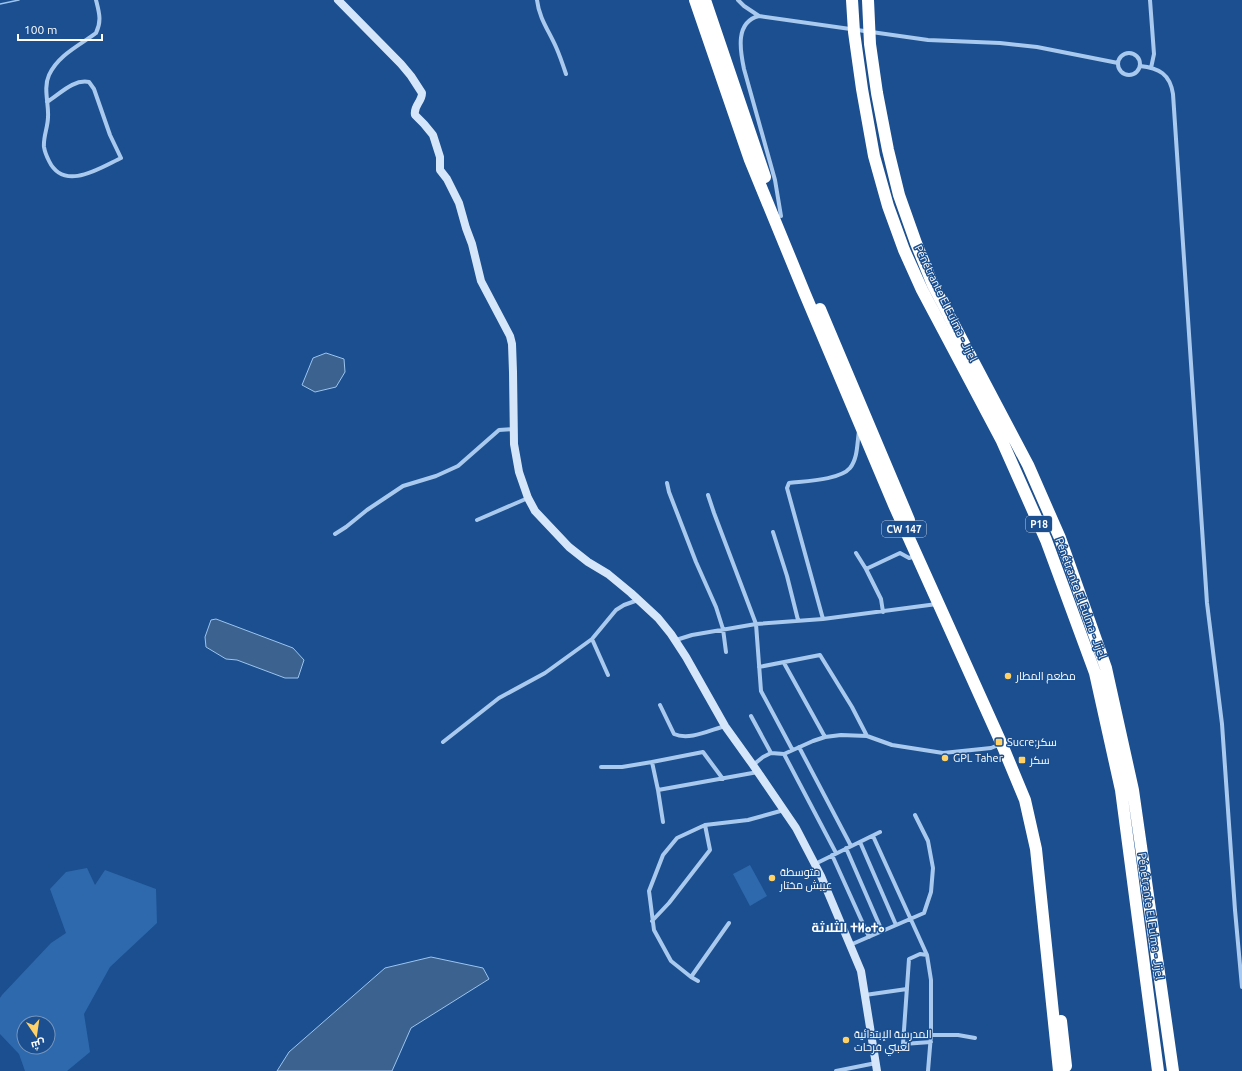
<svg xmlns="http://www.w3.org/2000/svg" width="1242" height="1071" font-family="Ubuntu,Cairo,'Noto Sans Tifinagh',sans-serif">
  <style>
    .green { fill: #2e69ad; fill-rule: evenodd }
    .water { fill: #3c6290; stroke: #9cc4f0 }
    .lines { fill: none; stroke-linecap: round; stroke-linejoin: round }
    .stream { stroke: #9cc4f0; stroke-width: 1.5 }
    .street { stroke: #a9c9ee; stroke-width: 4 }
    .secondary { stroke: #d6e6fa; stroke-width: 8 }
    .highway { stroke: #fff; stroke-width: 12 }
    .poi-dot { fill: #ffd166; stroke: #1b4f8f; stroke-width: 1.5 }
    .labels { text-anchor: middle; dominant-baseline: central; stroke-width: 3; stroke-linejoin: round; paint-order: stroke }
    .shield { fill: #1b4f8f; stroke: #bbcadd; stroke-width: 1 }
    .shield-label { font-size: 10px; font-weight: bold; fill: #fff }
    .street-label { font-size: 11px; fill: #fff; stroke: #1b4f8f }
    .poi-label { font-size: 11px; fill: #fff; stroke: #1b4f8f; text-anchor: start }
    .quarter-label { font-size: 13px; font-weight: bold; fill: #fff; stroke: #1b4f8f }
  </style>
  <rect width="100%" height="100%" fill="#1b4f8f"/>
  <path class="green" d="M750 865 767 896 750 906 733 874Z
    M87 868 95 885 105 870 156 889 157 923 110 967 84 1014 90 1052 67 1071H25L19 1054 0 1034V998L2 995 51 943 66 933 50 889 66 872ZM24 1023H48V1047H24Z"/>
  <path class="water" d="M326 353 344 359 345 372 336 387 315 392 302 385 313 358Z
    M216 619 293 648 304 660 298 678H285L237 660 226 659 206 647 205 637 211 620Z
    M431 957 483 968 489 979 411 1028 392 1071H277L289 1052 385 968Z"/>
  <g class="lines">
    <path class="stream" d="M0 4 19 0"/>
    <path class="street" d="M537 0C539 18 549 31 556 47 560 56 563 65 566 74
      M738 0 744 6 759 16 928 40 1000 43 1037 47 1118 63
      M1150 0 1154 54 1151 68
      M759 16C735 22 740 50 744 69L775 180 781 216
      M1118 64a11 11 0 1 1 22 0a11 11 0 1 1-22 0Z
      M1140 66C1159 68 1170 74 1173 94L1207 603 1222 724 1235 910 1242 987
      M47 102C60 94 73 79 89 82L94 89 110 135 121 158C100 168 64 192 49 161 47 157 45 153 44 147 43 137 48 127 48 117 49 104 43 88 49 75 58 55 80 45 96 33 102 21 99 12 96 0
      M667 483 669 492 696 562 716 607 723 629 726 652
      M708 495 714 513 756 624 761 691 792 749
      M477 520 528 498
      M773 532 787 576 798 620
      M335 534 346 527 367 510 403 486 436 476 458 466 499 430 514 429
      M856 553 866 569 900 553 909 558 916 556
      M866 569 881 599 883 612
      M823 619 787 488 789 483C805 481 840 480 850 468 858 458 857 443 859 431
      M592 639 608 675
      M676 640 692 635 756 624 823 619 937 604
      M784 663 825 737
      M759 667 820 655 852 707 867 736
      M660 705 674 734C689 741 710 730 725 726
      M751 716 771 753
      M443 742 499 698 545 673 592 639 616 610 624 605 638 600
      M799 747 851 846
      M784 754 836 853
      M753 765 763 757 771 753 784 754 813 741 825 737 841 735 867 736 892 745 943 753 991 748 1001 744
      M601 767H622L652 762
      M723 779 703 752 652 762 658 790 758 772
      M658 790 663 822
      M873 836 927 955 931 980V1035L928 1071
      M860 842 896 925
      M846 848 882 931
      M832 855 869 937
      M815 864 880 832
      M652 921 669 903 710 850 705 825
      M729 923 691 977 671 961 654 930 649 891 663 855 677 838 705 825 748 820 784 810
      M850 945 924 913 931 892 933 868 928 841 915 815
      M927 955 920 954 909 959 903 1044 931 1042
      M691 977 698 981
      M865 995 907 989
      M931 1035H958L975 1038
      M836 1071 876 1063"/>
    <path class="secondary" d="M338 0 401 64 411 76 422 93C422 102 413 106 415 115L424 124 433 135 440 157V170L447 179 459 203 466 228 472 244 481 281 510 336 512 344 513 372 514 444 519 472 528 498 535 511 569 547 588 562 608 574 631 593 658 618 671 634 686 657 725 726 753 765 796 828 821 876 861 971 877 1071"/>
    <path class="highway" d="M695 0 750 160 805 294 894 505 1003 747 1025 800 1036 849 1059 1071
      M705 0 765 177
      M852 0 854 32 862 89 874 156 888 206 904 250 922 290 1002 441 1046 540 1095 673 1121 790 1158 1071
      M868 0 870 44 877 93 888 150 899 195 916 243 933 285 1028 465 1060 538 1106 668 1133 790 1173 1071
      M820 309 909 520
      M1061 1021 1066 1066"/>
  </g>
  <g class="poi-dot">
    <circle cx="1008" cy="676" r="4"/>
    <rect x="995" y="738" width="8" height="8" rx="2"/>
    <circle cx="945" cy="758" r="4"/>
    <rect x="1018" y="756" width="8" height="8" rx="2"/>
    <circle cx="772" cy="878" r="4"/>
    <circle cx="846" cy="1040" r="4"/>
  </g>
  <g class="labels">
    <g class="shield">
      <rect x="1026" y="516" width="26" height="16" rx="3"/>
      <rect x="882" y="521" width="44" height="16" rx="3"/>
    </g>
    <g class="shield-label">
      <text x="1039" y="524">P18</text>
      <text x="904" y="529">CW 147</text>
    </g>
    <g class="street-label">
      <text transform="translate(946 303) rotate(64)">Pénétrante El Eulma - Jijel</text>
      <text transform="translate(1081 598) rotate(70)">Pénétrante El Eulma - Jijel</text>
      <text transform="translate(1151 916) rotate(82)">Pénétrante El Eulma - Jijel</text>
    </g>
    <g class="poi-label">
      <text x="1016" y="676">مطعم المطار</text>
      <text x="1007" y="742">Sucre;سكر</text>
      <text x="953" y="758">GPL Taher</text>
      <text x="1030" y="760">سكر</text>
      <text x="780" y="872">متوسطة<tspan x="780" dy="13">عيبش مختار</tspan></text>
      <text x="854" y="1034">المدرسة الإبتدائية<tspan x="854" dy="13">لعبني فرحات</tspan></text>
    </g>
    <g class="quarter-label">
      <text x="848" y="927">الثلاثة ⵜⵍⴰⵜⴰ</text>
    </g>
  </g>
  <g transform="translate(36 1035) rotate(167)"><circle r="19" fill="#1b4f8f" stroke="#7695bc"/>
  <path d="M0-3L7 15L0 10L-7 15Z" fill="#ffd166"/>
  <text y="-6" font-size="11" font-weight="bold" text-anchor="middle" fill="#ffffff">ش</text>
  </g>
  <path d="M18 34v6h84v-6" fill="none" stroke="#ffffff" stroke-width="2"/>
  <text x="24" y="34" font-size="12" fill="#ffffff" stroke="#1b4f8f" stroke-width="3" paint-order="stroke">100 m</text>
</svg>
